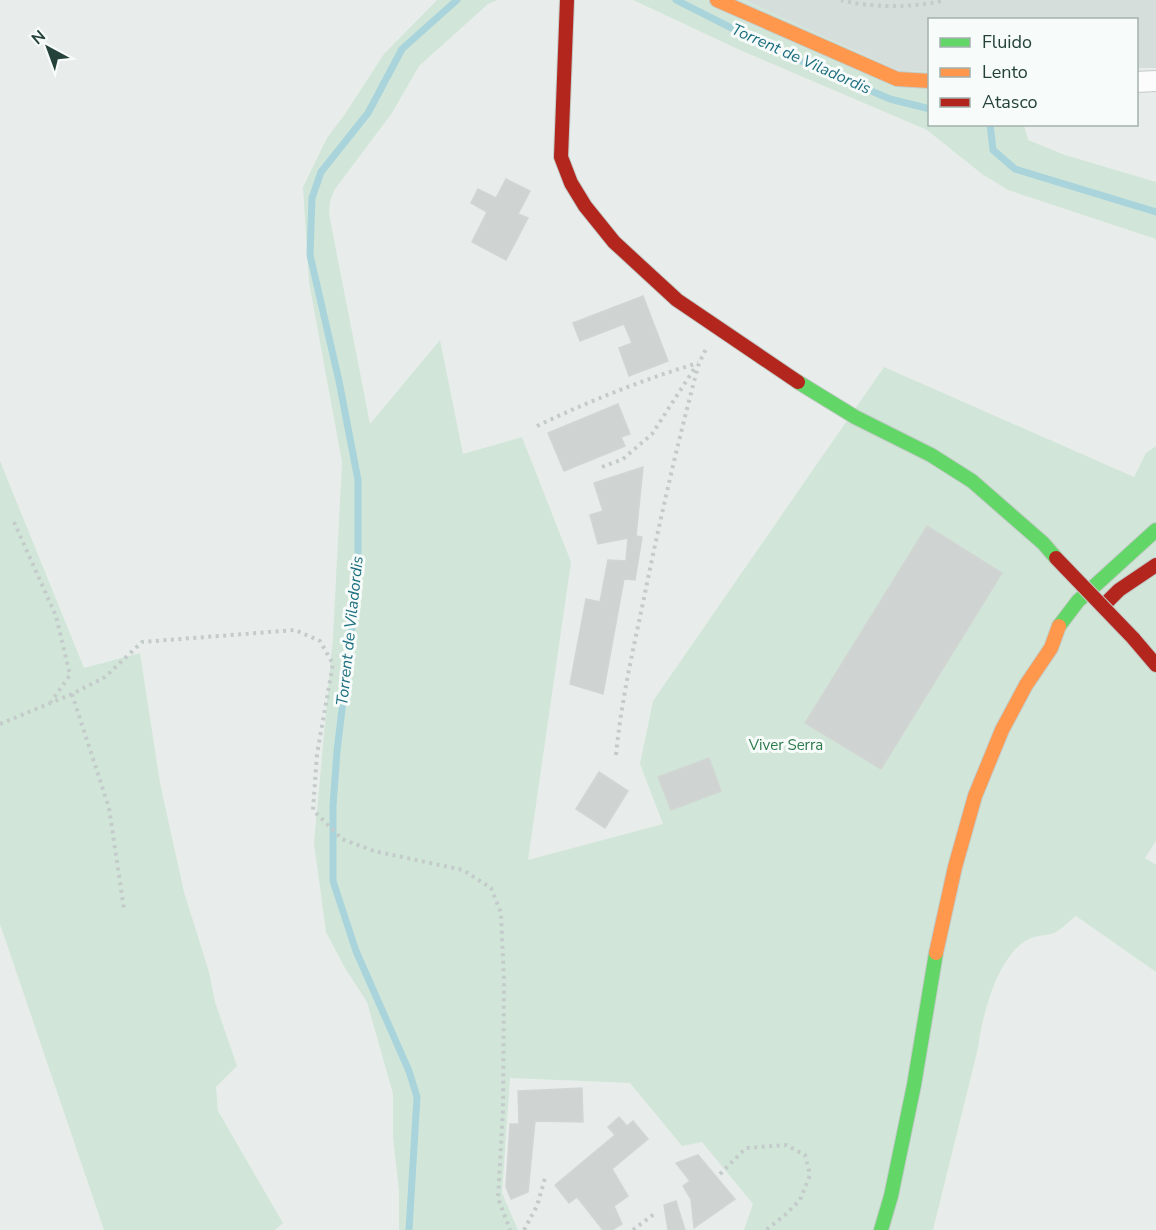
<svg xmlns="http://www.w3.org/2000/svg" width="1156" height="1230" font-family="'Nunito Sans',sans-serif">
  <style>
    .built { fill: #d6dedb }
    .green { fill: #d1e6d8 }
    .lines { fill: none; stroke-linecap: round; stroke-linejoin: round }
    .stream { stroke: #a9d4db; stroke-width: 7 }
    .building { fill: #cfd4d2; stroke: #d1d6d4; stroke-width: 1.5 }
    .street-casing { stroke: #c5cac8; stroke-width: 22 }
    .fast-casing { stroke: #c3cbc8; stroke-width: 16 }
    .slow-casing { stroke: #c3cbc8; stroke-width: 16 }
    .jam-casing { stroke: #c3cbc8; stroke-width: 16 }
    .path { stroke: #c3ccca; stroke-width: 4; stroke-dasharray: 3 4.5; stroke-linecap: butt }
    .street { stroke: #fcfcfc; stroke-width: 20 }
    .fast { stroke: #63d668; stroke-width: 14 }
    .slow { stroke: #ff974d; stroke-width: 14 }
    .jam { stroke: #b3261e; stroke-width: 14 }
    .jam-bridge-casing { stroke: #c3cbc8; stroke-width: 16; stroke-linecap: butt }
    .jam-bridge { stroke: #b3261e; stroke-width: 14 }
    .labels { text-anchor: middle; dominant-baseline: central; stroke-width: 6; stroke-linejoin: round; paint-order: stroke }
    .park-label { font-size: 15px; fill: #2d7a4b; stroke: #f7fbf9 }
    .water-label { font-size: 16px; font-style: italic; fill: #1c6f80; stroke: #f7fbf9 }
  </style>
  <rect width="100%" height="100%" fill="#e8edeb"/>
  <path class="built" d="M744 0H1156V68H1137L1136 20H930L929 71 901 72Z"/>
  <path class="green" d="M437 0H497L488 4 419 66 392 113 335 189 330 201 329 214 370 424 440 340 463 454 522 437 571 562 528 860 663 824 640 764 653 701 884 367 1134 477 1146 453 1156 446V841L1145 858 1156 865V972L1076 916C1069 921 1061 930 1054 933 1045 936 1035 935 1027 940 997 957 982 1016 978 1048L933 1230H744L753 1204 702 1142 682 1146 630 1083 510 1078 502 1193 518 1230H399V1191L393 1138V1094L367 1002 345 968 326 932 314 843 333 637 342 462 309 282 303 187 327 138 345 114 384 54Z
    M633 0H744L901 72 929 71 930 124 1024 125 1028 140 1065 155 1156 182V239L1008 190 982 174 927 130 740 50Z
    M0 461 84 668 140 653 160 783 184 892 209 972 215 1002 237 1066 216 1087 218 1111 283 1223 275 1230H104L0 924Z"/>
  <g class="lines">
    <path class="stream" d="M676 0 769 47 890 99 930 109
      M990 124 993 150 1015 169 1156 212
      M409 1230 417 1097 409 1071 356 951 333 881V806L337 751 358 577V480L339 381 310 255 312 198 321 172 368 113 402 49 457 0"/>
  </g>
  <path class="building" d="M506 179 530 191 518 214 528 218 506 260 472 242 487 212 471 203 478 189 496 198Z
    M643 296 668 361 629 376 619 348 632 343 624 324 580 341 573 323Z
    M618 404 630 434 621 437 625 446 564 471 548 433Z
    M643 467 636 536 642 537 635 580 624 579 603 694 570 684 586 599 600 602 608 560 626 561 628 538 598 544 590 515 603 511 594 483Z
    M927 526 1002 573 881 769 805 723Z
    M709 758 721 791 671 810 658 777Z
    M599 772 628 791 605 828 576 809Z
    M582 1088 583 1122 535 1121 528 1192 511 1199 506 1187 510 1124H519L518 1091Z
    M619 1117 627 1126 633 1121 648 1139 612 1169 628 1196 614 1206 622 1224 612 1230H603L577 1197 569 1203 555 1185 615 1135 608 1127Z
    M698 1155 735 1199 694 1228 691 1199 683 1186 690 1181 676 1163Z
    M676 1201 685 1230H668L664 1205Z"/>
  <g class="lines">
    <defs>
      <path id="street" d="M1136 82 1156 81"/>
      <path id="fast" d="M798 382 855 417 931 455 972 481 1043 543 1056 558
        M1059 626 1078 601 1156 530
        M881 1230 891 1196 914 1085 936 953"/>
      <path id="slow" d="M717 0 897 79 930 81
        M936 953 955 867 975 796 1002 730 1026 685 1051 648 1059 626"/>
      <path id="jam" d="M567 0 561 157 571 183 585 206 614 242 677 300 798 382
        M1103 606 1119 590 1156 565
        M1133 638 1156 665"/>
    </defs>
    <use href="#street" class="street-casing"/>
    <use href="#fast" class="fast-casing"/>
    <use href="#slow" class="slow-casing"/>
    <use href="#jam" class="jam-casing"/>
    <path class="path" d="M841 0C866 8 920 8 945 0
      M537 426C589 401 642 380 698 363
      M602 467 623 459 652 434 696 366
      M14 522 56 616 70 675 51 702
      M72 694 109 808 124 909
      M0 724 72 694 105 677 142 642 295 630 320 641 333 664 317 754 313 810 342 839 374 851 463 870 491 888 501 913 504 981 503 1110 498 1198 510 1230
      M616 755C621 702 633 650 644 598 660 519 678 441 699 363L706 349
      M720 1174 746 1148 786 1145 805 1155 810 1175 800 1200 785 1215 766 1230
      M524 1230 537 1206 546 1175
      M633 1230 654 1214"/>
    <use href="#street" class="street"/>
    <use href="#fast" class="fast"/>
    <use href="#slow" class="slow"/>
    <use href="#jam" class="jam"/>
    <defs>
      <path id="jam-bridge" d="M1056 558 1133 638"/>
    </defs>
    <use href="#jam-bridge" class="jam-bridge-casing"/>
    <use href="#jam-bridge" class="jam-bridge"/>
  </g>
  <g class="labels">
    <g class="park-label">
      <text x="786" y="745">Viver Serra</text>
    </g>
    <g class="water-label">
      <text transform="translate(801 59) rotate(24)">Torrent de Viladordis</text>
      <text transform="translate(350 631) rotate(-84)">Torrent de Viladordis</text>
    </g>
  </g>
  <rect x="928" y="18" width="210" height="108" fill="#f7fbf9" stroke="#a3b1ad" stroke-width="1.5"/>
  <rect x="940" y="38" width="30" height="9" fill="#63d668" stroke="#a3b1ad" stroke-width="1.5"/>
  <text x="982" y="48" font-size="18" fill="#24423a">Fluido</text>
  <rect x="940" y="68" width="30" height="9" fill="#ff974d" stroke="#a3b1ad" stroke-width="1.5"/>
  <text x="982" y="78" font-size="18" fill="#24423a">Lento</text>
  <rect x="940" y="98" width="30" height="9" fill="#b3261e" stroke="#a3b1ad" stroke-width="1.5"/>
  <text x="982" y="108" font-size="18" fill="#24423a">Atasco</text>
  <g transform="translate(48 48) rotate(319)" stroke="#f7fbf9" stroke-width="4.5" paint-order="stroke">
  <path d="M0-4.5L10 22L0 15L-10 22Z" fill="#24423a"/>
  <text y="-9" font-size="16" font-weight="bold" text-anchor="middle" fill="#24423a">N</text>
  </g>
</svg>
